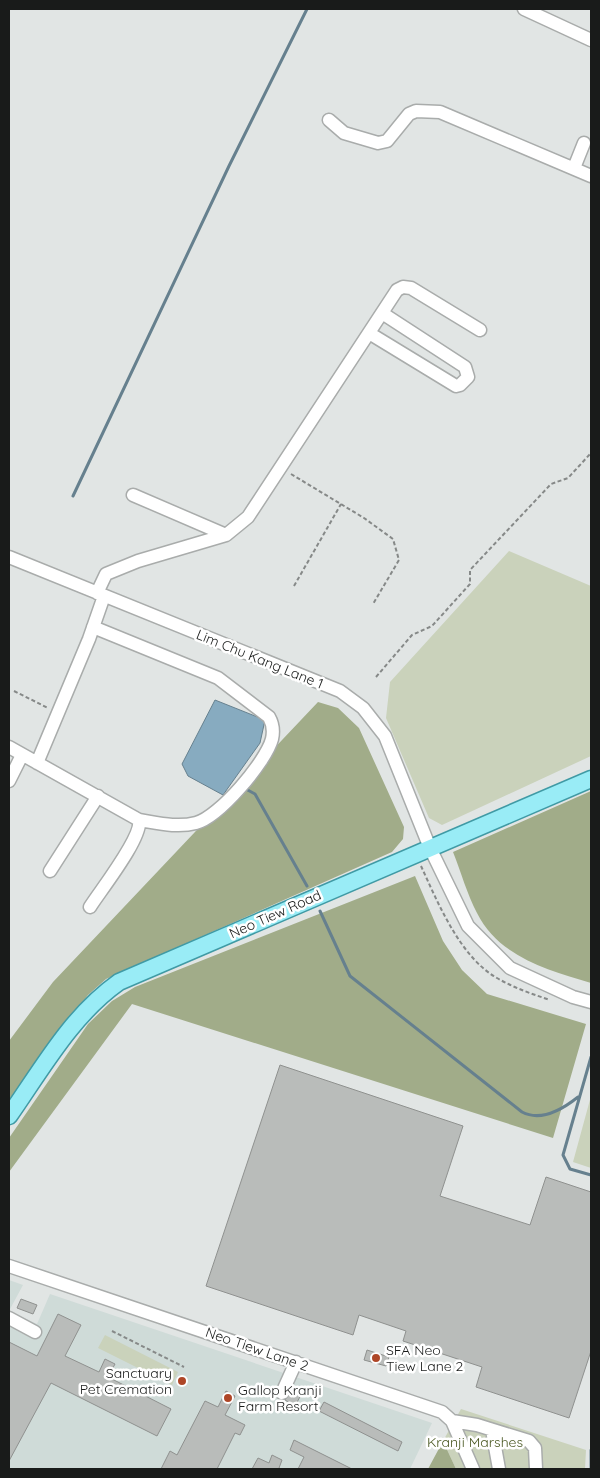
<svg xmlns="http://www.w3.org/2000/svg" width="600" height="1478" font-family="Quicksand,sans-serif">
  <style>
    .built { fill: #cfdbd8 }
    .green { fill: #cad2bb }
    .forest { fill: #a1ac89 }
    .water { fill: #87abc0; stroke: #66808e }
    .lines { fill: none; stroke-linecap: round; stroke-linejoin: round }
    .stream { stroke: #66808e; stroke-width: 3 }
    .building { fill: #b9bcba; stroke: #8f918f }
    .minor-casing { stroke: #a9acab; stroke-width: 15 }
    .major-casing { stroke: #409aa5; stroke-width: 19 }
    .path { stroke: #868988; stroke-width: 2; stroke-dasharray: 4 2.5; stroke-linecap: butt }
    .minor { stroke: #fff; stroke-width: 12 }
    .major { stroke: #99ecf6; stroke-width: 16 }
    .poi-dot { fill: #ae4627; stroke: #fff; stroke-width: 2 }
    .labels { text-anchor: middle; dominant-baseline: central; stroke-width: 5; stroke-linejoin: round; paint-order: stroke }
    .street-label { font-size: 14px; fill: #191b1a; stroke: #fff }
    .poi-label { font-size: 14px; fill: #191b1a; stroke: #fff; text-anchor: start }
    .park-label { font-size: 14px; fill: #4b5923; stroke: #fff }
  </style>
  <rect width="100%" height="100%" fill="#e1e5e4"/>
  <path class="built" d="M9 1280 23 1285 9 1311 37 1324 50 1294 432 1423 410 1469H9Z"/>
  <path class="green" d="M509 551 591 586V756L442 825 429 818 386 718 390 682Z
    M591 1096V1168L573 1162Z
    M105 1335 178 1372 172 1385 98 1348Z
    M461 1409 586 1450 585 1469H456L443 1441Z"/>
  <path class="forest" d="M318 702 338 708 359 728 404 827 403 839 392 852 106 979 88 995 9 1100V1041L53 982Z
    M591 791V983C548 970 499 957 477 913 467 894 461 872 453 852Z
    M415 876 443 941 462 970 487 994 586 1024 553 1138 132 1004 9 1172V1138L88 1024 112 1001 135 987Z
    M443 1441 456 1469H428Z"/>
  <path class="water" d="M215 700 265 720 260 743 223 795 188 776 182 764Z"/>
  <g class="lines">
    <path class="stream" d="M73 496 229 166 307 9
      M244 788 255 794 307 886
      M320 911 350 976 522 1112C541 1122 563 1109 578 1097
      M591 1057 563 1155 570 1169 591 1175
      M591 1469V1450"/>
  </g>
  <path class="building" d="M280 1065 463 1126 440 1196 530 1225 546 1177 591 1192V1351L569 1418 476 1387 482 1367 403 1341 406 1331 359 1315 353 1335 206 1286Z
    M21 1299 37 1305 33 1314 17 1308Z
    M58 1314 81 1325 65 1356 99 1372 105 1359 115 1364 108 1377 171 1409 157 1436 51 1383 9 1461V1342L37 1356Z
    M367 1350 389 1357 386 1366 364 1360Z
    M293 1388 302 1393 295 1406 285 1400Z
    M226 1391 235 1396 225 1415 245 1425 240 1435 235 1433 217 1469H161L170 1451 177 1455 205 1401 218 1407Z
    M324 1402 402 1442 398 1451 319 1411Z
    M294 1440 352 1469H298L304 1457 290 1450Z
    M272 1455 282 1460 279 1468 282 1469H252L258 1458 269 1463Z"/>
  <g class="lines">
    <defs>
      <path id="minor" d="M524 9 591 40
        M329 120 344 133 378 143 387 141 409 114 416 111 440 112 591 176
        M574 168 584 143
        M369 333 456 386 460 385 468 377 465 367 382 313
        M133 495 226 535
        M9 557 340 691 363 708 385 736 430 848 468 926 510 968 573 997 591 1002
        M97 593 106 574 138 561 226 535 248 517 397 290 403 287 411 288 480 330
        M93 627 218 678 269 717C273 724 274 730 272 739 266 762 219 817 196 823 177 828 158 823 139 820
        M9 747 139 820C143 837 100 891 90 907
        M37 763 89 639 104 596
        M9 781 22 755
        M50 871 98 796
        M9 1266 442 1412 452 1421 473 1469
        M9 1318 35 1332
        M282 1393 296 1362
        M452 1421 477 1425 529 1441 535 1448 536 1469
        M492 1430 499 1469"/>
      <path id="major" d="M9 1116C42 1069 71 1016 119 982L591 779"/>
    </defs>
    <use href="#minor" class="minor-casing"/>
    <use href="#major" class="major-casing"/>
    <path class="path" d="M291 474 364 518 393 539 399 560 373 604
      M294 586 341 504
      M376 677 412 635 432 626 470 584V570L551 484 568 478 591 453
      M14 691 48 708
      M421 866C438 903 460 957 497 978 514 988 532 994 550 1000
      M112 1331 184 1367"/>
    <use href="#minor" class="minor"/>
    <use href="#major" class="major"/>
  </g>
  <g class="poi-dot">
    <circle cx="376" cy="1358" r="5"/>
    <circle cx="182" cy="1381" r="5"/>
    <circle cx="228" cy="1398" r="5"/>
  </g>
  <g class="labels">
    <g class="street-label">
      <text transform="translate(260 659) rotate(22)">Lim Chu Kang Lane 1</text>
      <text transform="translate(275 914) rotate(-24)">Neo Tiew Road</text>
      <text transform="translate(257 1349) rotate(19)">Neo Tiew Lane 2</text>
    </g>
    <g class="poi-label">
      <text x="386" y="1350">SFA Neo<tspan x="386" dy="16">Tiew Lane 2</tspan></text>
      <text x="172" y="1373" text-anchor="end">Sanctuary<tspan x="172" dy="16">Pet Cremation</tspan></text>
      <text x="238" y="1390">Gallop Kranji<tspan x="238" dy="16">Farm Resort</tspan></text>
    </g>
    <g class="park-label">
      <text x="475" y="1442">Kranji Marshes</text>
    </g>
  </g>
  <rect width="600" height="1478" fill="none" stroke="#191b1a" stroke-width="20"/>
</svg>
